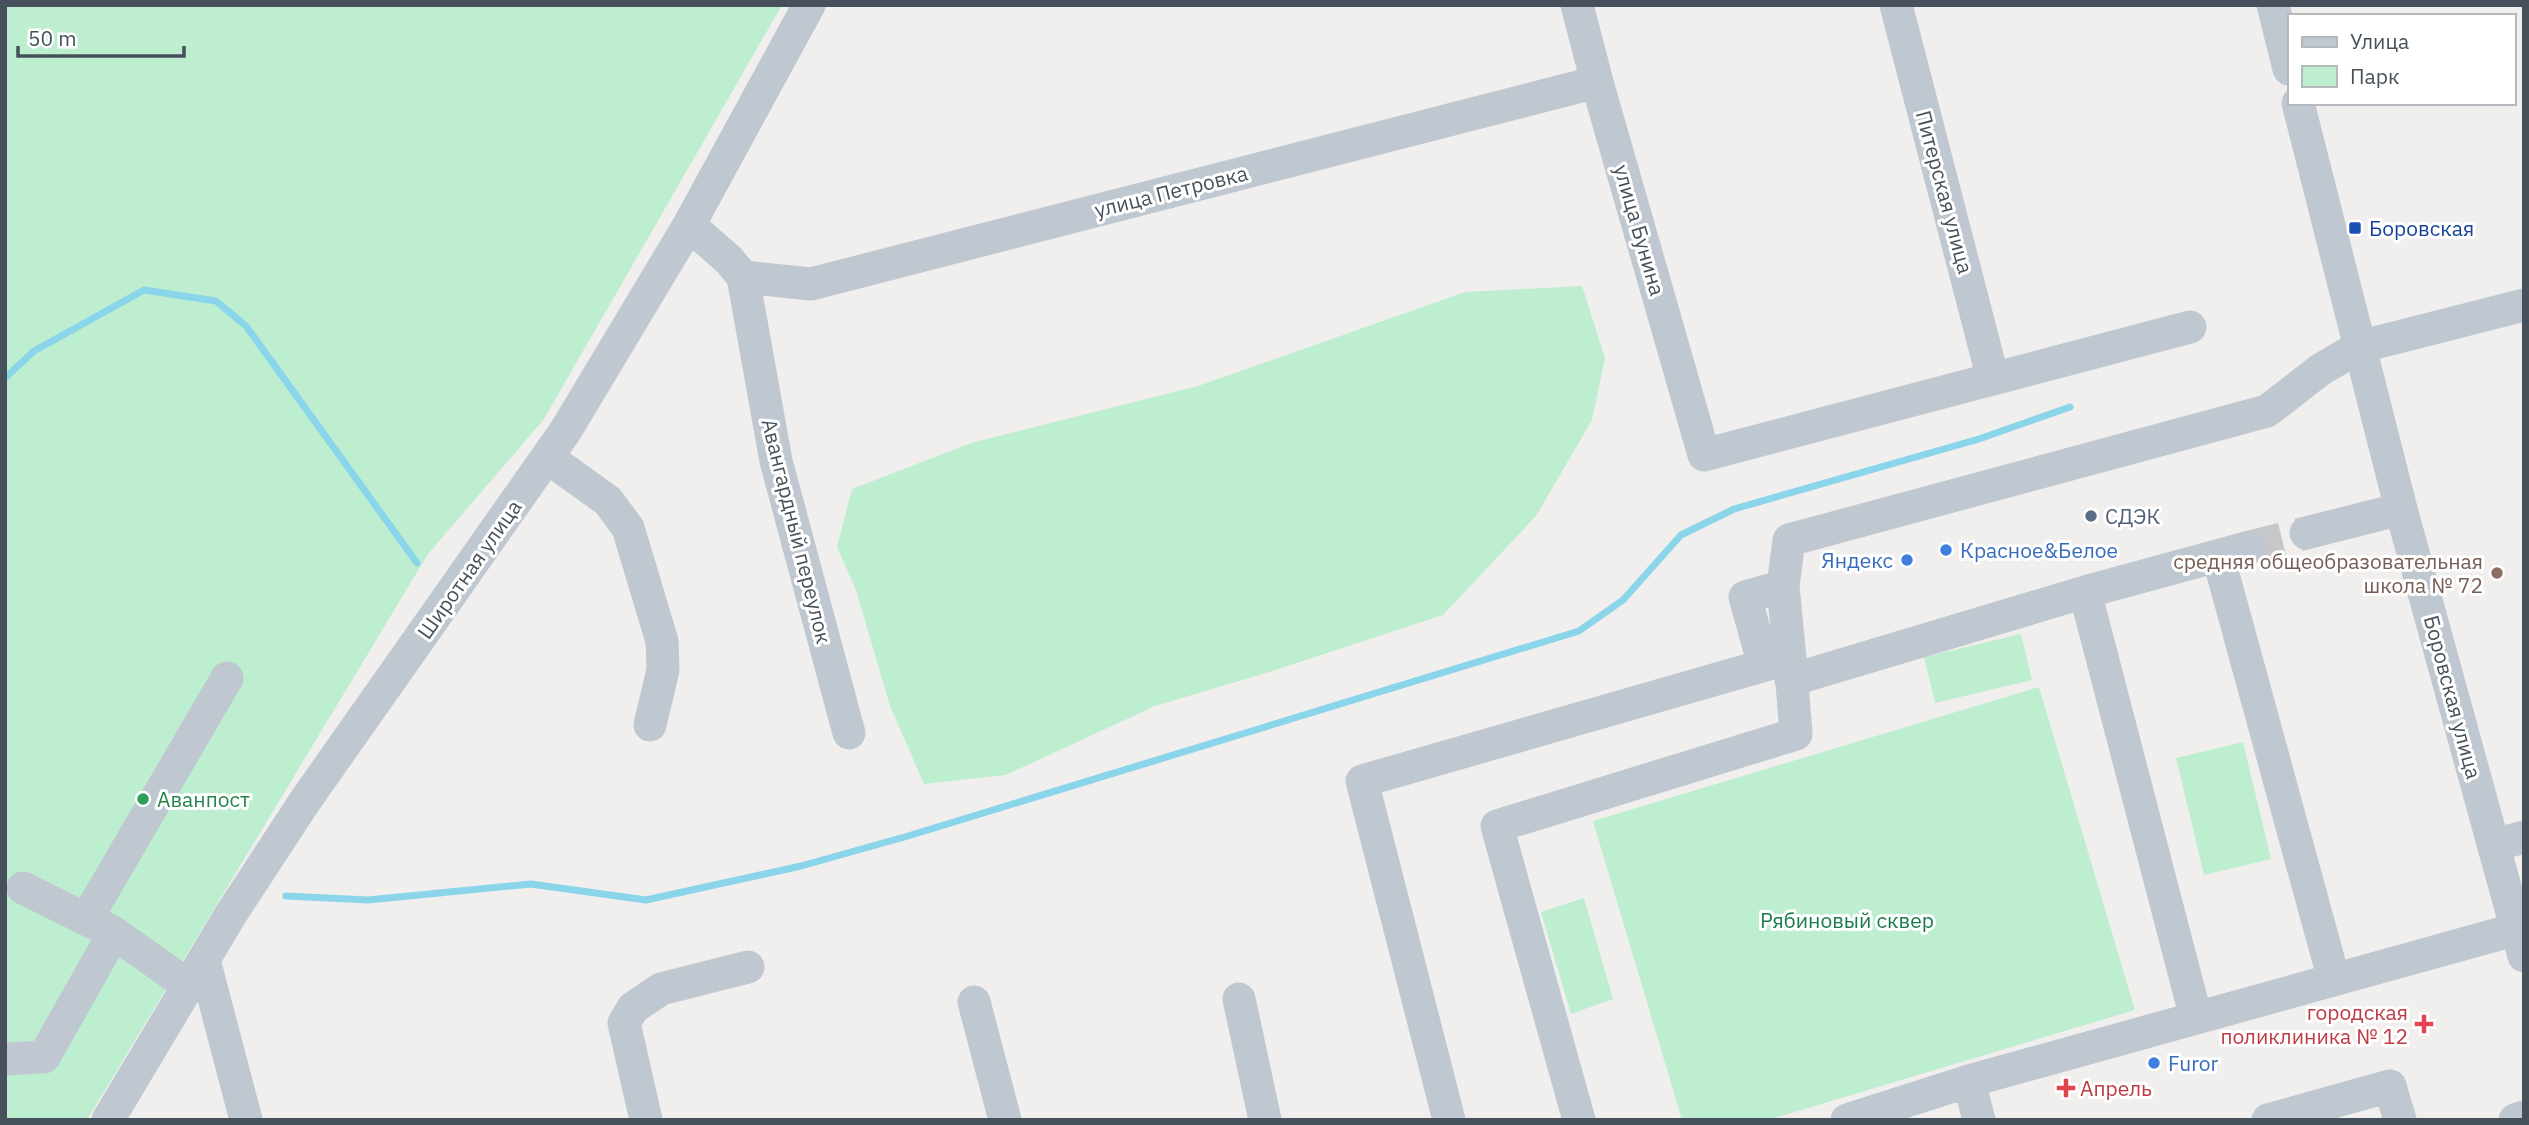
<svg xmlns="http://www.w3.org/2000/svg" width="2529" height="1125" font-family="'IBM Plex Sans',sans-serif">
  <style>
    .green { fill: #bdeed0 }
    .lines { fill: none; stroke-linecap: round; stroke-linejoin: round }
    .stream { stroke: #8bd5ea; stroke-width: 7 }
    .minor-tunnel { stroke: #c6c7c9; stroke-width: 33; stroke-dasharray: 33 17; stroke-linecap: butt }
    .minor { stroke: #bfc8d0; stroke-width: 33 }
    .transit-dot { fill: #1a4fb4; stroke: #fff; stroke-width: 2.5 }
    .service-dot { fill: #5c6f8a; stroke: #fff; stroke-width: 2.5 }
    .shop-dot { fill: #3f7fe0; stroke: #fff; stroke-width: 2.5 }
    .education-dot { fill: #8d6e63; stroke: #fff; stroke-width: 2.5 }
    .leisure-dot { fill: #2e9e5b; stroke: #fff; stroke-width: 2.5 }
    .health-dot { fill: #e0444e; stroke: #fff; stroke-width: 2.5 }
    .labels { text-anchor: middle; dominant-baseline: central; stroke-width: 6; stroke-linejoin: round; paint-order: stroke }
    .street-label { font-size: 21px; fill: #47515b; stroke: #fff }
    .transit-label { font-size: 21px; fill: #164399; stroke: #fff; text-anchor: start }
    .service-label { font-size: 21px; fill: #4e5e75; stroke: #fff; text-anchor: start }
    .shop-label { font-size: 21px; fill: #366cbe; stroke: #fff; text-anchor: start }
    .education-label { font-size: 21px; fill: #785e54; stroke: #fff; text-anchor: end }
    .leisure-label { font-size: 21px; fill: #27864d; stroke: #fff; text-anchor: start }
    .park-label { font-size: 21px; fill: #197b4b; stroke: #fff }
    .health-label { font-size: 21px; fill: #be3a42; stroke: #fff; text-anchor: end }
  </style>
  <rect width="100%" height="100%" fill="#f1eeee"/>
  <path class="green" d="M5 5H782L544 419 428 554 87 1120H5Z
    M1582 286 1605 358 1592 420 1536 516 1443 615 1266 673 1155 706 1006 775 924 784 890 706 856 590 837 547 852 489 971 443 1198 386 1465 292Z
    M2021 634 2032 680 1935 703 1924 657Z
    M2039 687 2135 1010 1768 1120H1682L1593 821Z
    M2243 742 2271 859 2204 875 2176 758Z
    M1584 898 1613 999 1571 1014 1541 912Z"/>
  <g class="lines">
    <path class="stream" d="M5 378 34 351 144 290 216 301 246 326 417 563
      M286 896 368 900 531 884 646 900 801 866 908 836 1579 631 1623 600 1681 535 1734 509 1979 439 2070 407"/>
    <path class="minor-tunnel" d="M2250 547 2306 533"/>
    <path class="minor" d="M1577 5 1597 82 1704 455 2190 327
      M1896 5 1993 379
      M2273 5 2289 69
      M2298 103 2401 509 2524 956
      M689 225 729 260 743 277 776 461 849 733
      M743 277 811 284 1597 82
      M547 457 608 501 628 528 662 641 663 670 650 725
      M2306 533 2401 509
      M2218 556 2334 980
      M1783 586 1790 658
      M2085 592 2196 1018
      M1764 665 1745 597 1783 586 1789 540 2267 411 2320 370 2359 347 2524 305
      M1791 680 2085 592 2250 547
      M2494 845 2524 837
      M23 888 114 933 189 986
      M204 960 246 1120
      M1239 999 1265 1120
      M974 1002 1005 1120
      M5 1059 44 1057 114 933 87 918 227 678
      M1969 1081 1979 1120
      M108 1120 231 914 305 801 566 430 689 225 809 5
      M646 1120 624 1023 633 1008 661 989 748 967
      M1449 1120 1362 781 1790 658 1796 734 1497 826 1579 1120
      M1847 1120 1969 1081 2517 929
      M2268 1120 2390 1086 2400 1120
      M2515 1120 2524 1117"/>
  </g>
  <rect class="transit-dot" x="2348" y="221" width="14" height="14" rx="3.5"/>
  <circle class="service-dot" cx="2091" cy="516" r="7"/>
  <g class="shop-dot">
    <circle cx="1946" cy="550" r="7"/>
    <circle cx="1907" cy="560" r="7"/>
    <circle cx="2154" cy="1063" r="7"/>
  </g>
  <circle class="education-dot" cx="2497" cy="573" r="7"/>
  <circle class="leisure-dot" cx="143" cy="799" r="7"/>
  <g class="health-dot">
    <path d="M2420.5 1013.5h7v7h7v7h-7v7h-7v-7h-7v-7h7z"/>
    <path d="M2062.5 1077.5h7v7h7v7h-7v7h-7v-7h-7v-7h7z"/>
  </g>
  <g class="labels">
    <g class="street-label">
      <text transform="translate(1171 191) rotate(-14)">улица Петровка</text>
      <text transform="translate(1945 192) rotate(75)">Питерская улица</text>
      <text transform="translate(1640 230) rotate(74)">улица Бунина</text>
      <text transform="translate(797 531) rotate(76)">Авангардный переулок</text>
      <text transform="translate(469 569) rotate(-55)">Широтная улица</text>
      <text transform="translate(2453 697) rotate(75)">Боровская улица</text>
    </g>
    <g class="transit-label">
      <text x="2369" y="228">Боровская</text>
    </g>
    <g class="service-label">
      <text x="2105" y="516">СДЭК</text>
    </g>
    <g class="shop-label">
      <text x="1960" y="550">Красное&amp;Белое</text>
      <text x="1893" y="560" text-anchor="end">Яндекс</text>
      <text x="2168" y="1063">Furor</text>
    </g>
    <g class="education-label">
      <text x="2483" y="561">средняя общеобразовательная<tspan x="2483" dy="24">школа № 72</tspan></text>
    </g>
    <g class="leisure-label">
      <text x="157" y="799">Аванпост</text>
    </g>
    <g class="park-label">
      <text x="1847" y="920">Рябиновый сквер</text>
    </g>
    <g class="health-label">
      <text x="2408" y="1012">городская<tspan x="2408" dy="24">поликлиника № 12</tspan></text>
      <text x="2080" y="1088" text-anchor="start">Апрель</text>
    </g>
  </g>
  <rect width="2529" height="1125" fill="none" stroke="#47515b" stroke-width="14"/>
  <rect x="2288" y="14" width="228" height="91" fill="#ffffff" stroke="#b5b9bd" stroke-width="2"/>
  <rect x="2302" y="37" width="35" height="10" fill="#bfc8d0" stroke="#b5b9bd" stroke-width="2"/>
  <text x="2350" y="49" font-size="21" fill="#47515b">Улица</text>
  <rect x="2302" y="66" width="35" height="21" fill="#bdeed0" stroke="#b5b9bd" stroke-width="2"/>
  <text x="2350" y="84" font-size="21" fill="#47515b">Парк</text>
  <path d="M18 46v10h166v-10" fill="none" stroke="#47515b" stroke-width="3.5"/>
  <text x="28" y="46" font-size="21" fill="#47515b" stroke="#ffffff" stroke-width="5" paint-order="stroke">50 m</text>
</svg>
